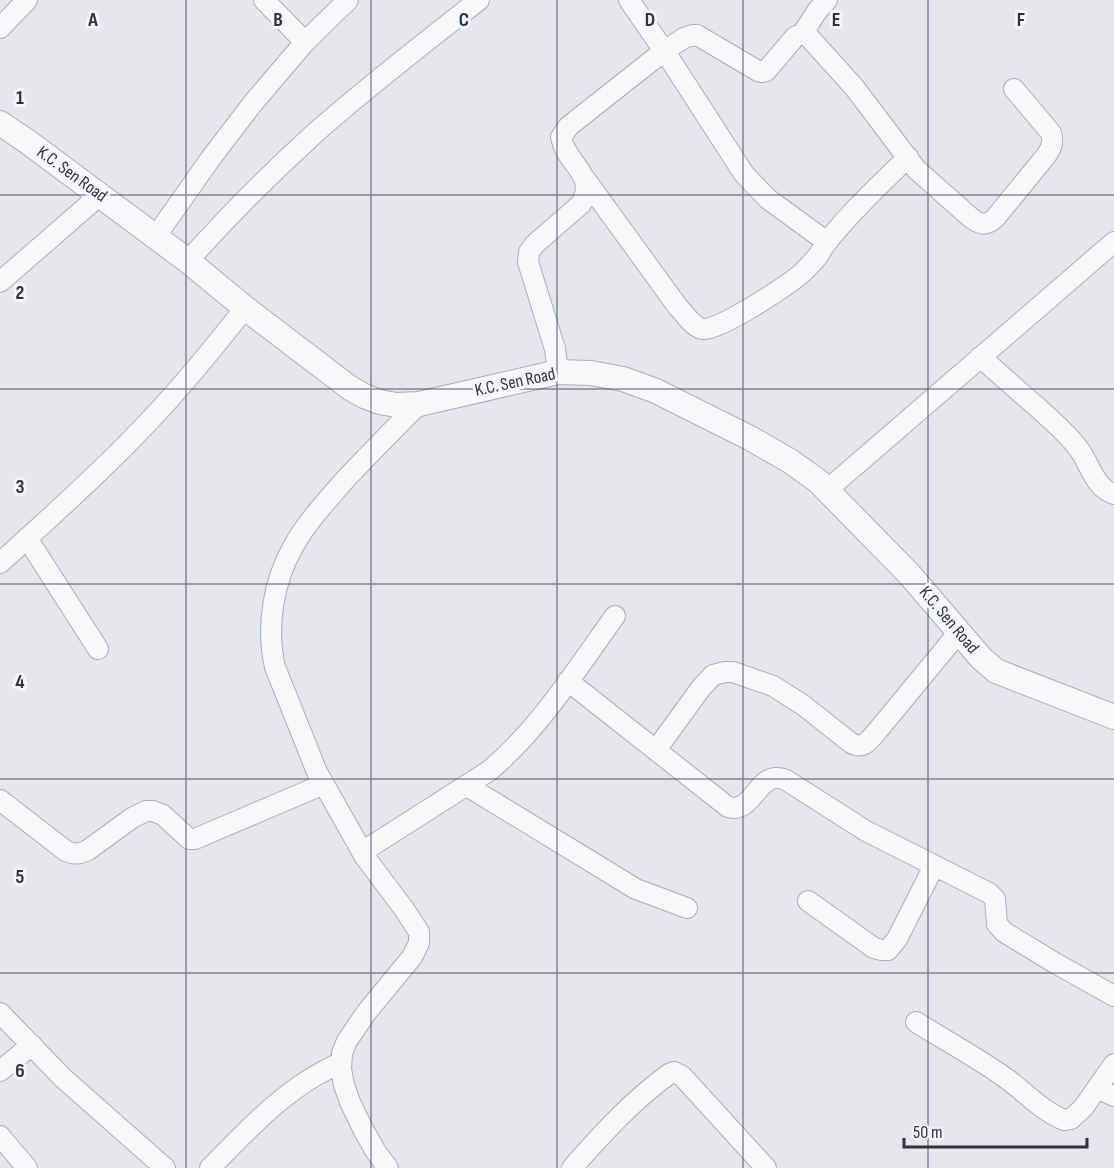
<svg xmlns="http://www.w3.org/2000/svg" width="1114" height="1168" font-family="'Sofia Sans Condensed',sans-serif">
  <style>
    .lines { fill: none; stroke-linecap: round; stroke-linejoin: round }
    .minor-casing { stroke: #a9aeb7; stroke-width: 22 }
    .tertiary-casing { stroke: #a9aeb7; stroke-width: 26 }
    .minor { stroke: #f7f8fa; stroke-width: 20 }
    .tertiary { stroke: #f7f8fa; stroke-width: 24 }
    .grid { fill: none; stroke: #2b3445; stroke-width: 1.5; stroke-opacity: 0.55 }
    .labels { text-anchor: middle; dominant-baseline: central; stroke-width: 6; stroke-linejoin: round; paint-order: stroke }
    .street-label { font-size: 18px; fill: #2b3445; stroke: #f4f6f9 }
    .grid-label { font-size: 20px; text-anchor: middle; font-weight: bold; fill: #2b3445; stroke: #f4f6f9; stroke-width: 6; stroke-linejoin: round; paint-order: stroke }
  </style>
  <rect width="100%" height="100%" fill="#e4e7ec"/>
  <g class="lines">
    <defs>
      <path id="minor" d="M264 0 305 42
        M629 0 671 61 744 174 768 199 827 242
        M0 28 27 0
        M803 33 817 11 827 0
        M585 179 678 307C685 314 692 326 702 329 718 332 788 285 802 273 807 268 813 262 818 256 821 251 824 245 828 241 851 211 881 184 908 157
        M156 236 211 158 253 103 305 42 348 0
        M188 261C228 216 270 174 314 134 367 87 423 44 479 0
        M0 282 100 195
        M980 357C999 373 1017 390 1036 406 1051 420 1066 432 1078 448 1090 463 1094 488 1114 494
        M558 372 555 349 528 262 529 252 535 244 581 204C598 174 566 165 561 137L569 126 664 51 684 38 693 35H697L758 71 762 72 766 71 795 37 803 33 807 35 854 87 916 169 970 217C980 225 986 227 996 217L1045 157C1051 149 1054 143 1051 133L1014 89
        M827 490 1114 242
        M27 538 98 649
        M0 563C64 505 131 445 187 379 207 356 226 332 245 308
        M568 681 728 807C751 814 757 778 776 778 778 778 784 779 786 780L866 831 989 893 995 899 997 924 1004 932 1055 963 1114 996
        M656 750 701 688 713 675 725 672H733L773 686 803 705 851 743C862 749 867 743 874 735L959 632
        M467 786 636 889 687 908
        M0 800 66 851C75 855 80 854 88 850L132 818 146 811H153L163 815 189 839H195L324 784
        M362 852 489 771C540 728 576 670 615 616
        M808 901 874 948 882 950H888L897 939 934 866
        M0 1013 63 1078 165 1168
        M916 1022C946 1041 978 1058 1007 1079 1026 1093 1042 1111 1064 1120L1071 1119 1083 1108 1114 1064
        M0 1071 32 1045
        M1097 1088 1114 1096
        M0 1136 27 1168
        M210 1168C239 1139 267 1108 301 1085 313 1076 328 1069 341 1062
        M388 1168 376 1152 363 1129 350 1102 344 1085 341 1069 342 1053 347 1041 366 1013 412 957 419 943V932L404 909 365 857 317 772 275 667C266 628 273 582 293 547 306 523 325 503 343 482 368 455 393 430 419 404
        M572 1168C602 1134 632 1101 669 1074L674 1072 682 1076 766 1168"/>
      <path id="tertiary" d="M0 123 28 142 188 261 245 308 350 388 364 396 380 402 396 405 419 404 558 372 591 373 623 379 656 391 750 438 790 461 818 481 910 575 981 658 996 671 1114 717"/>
    </defs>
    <use href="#minor" class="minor-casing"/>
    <use href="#tertiary" class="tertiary-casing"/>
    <use href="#minor" class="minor"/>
    <use href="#tertiary" class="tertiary"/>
  </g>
  <path class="grid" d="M186 0V1168M371 0V1168M557 0V1168M743 0V1168M928 0V1168M0 195H1114M0 389H1114M0 584H1114M0 779H1114M0 973H1114"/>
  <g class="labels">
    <g class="street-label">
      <text transform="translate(72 174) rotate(36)">K.C. Sen Road</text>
      <text transform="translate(515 382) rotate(-12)">K.C. Sen Road</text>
      <text transform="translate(949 620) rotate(50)">K.C. Sen Road</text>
    </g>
  </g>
  <g class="grid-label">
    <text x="93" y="26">A</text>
    <text x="278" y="26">B</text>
    <text x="464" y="26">C</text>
    <text x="650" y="26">D</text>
    <text x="836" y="26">E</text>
    <text x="1021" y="26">F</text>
    <text x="20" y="104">1</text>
    <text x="20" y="299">2</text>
    <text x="20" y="493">3</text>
    <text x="20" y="688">4</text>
    <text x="20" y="883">5</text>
    <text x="20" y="1077">6</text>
  </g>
  <path d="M904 1138v9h183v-9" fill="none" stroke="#2b3445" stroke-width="3"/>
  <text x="913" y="1138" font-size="18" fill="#2b3445" stroke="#f4f6f9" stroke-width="4.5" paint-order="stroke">50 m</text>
</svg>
